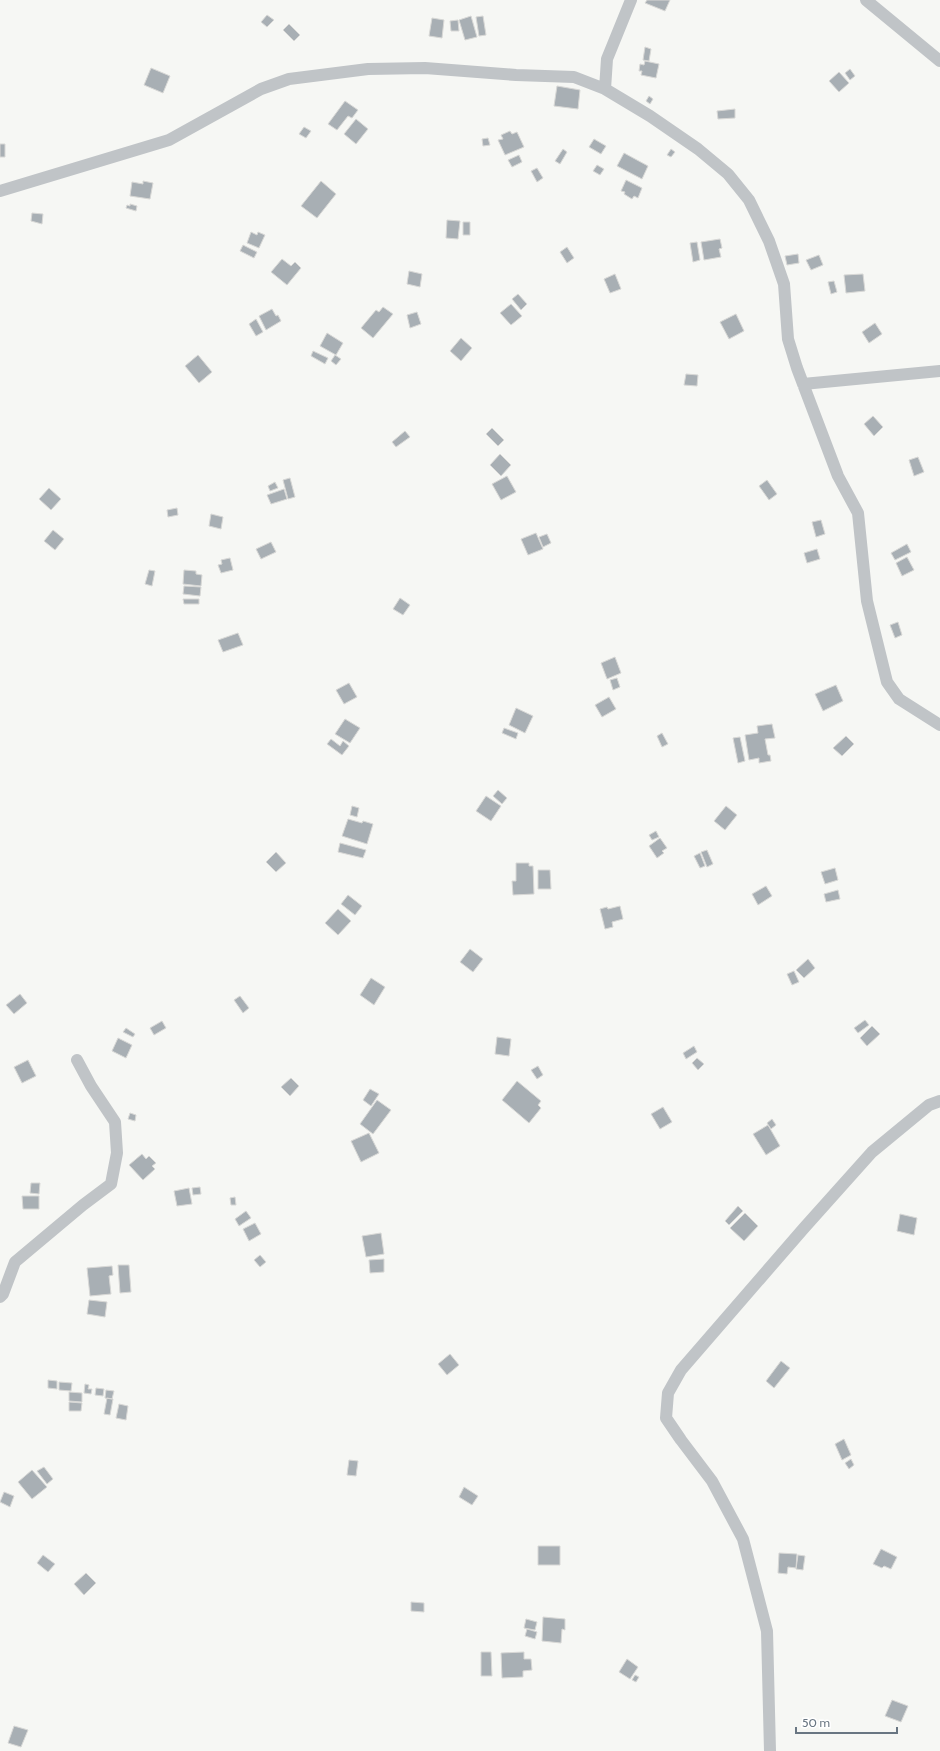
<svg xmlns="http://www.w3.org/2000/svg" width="940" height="1751" font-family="Cabin,sans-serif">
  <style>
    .building { fill: #a8afb4; stroke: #d8d8d6 }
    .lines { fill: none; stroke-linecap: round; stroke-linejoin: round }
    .minor { stroke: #c0c4c7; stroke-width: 12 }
  </style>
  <rect width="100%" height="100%" fill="#f6f7f4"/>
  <path class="building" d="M647 0H670L665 11 645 3Z
    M267 15 274 20 267 27 261 22Z
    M471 16 477 37 465 40 459 20Z
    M483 16 486 35 479 36 476 17Z
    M432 18 444 20 442 38 429 36Z
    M458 20 459 31H451L450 21Z
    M289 24 300 35 294 41 283 30Z
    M645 47 651 49 649 61 643 60Z
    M645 61 659 64 656 78 641 75 642 71H639L640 64 644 65Z
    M151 68 170 76 163 93 144 85Z
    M850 69 855 76 850 80 845 73Z
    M839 72 849 83 839 92 829 81Z
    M557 86 580 90 578 109 554 106Z
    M649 96 653 99 650 104 646 101Z
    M345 101 358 110 352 118 348 116 337 130 328 124Z
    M735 109V118L718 119 717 111Z
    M356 119 368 129 356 144 344 134Z
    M304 127 311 131 306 138 299 134Z
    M510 131 512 134 517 132 524 147 505 155 498 140 503 139 501 135Z
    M488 138 490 145 483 146 482 139Z
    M594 139 606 146 601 154 589 147Z
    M0 144H5V157H0Z
    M563 149 567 152 560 164 555 161Z
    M671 149 675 152 671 157 667 155Z
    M624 153 648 166 642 179 617 166Z
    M519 155 522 162 512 167 508 160Z
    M597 165 604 169 600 175 593 171Z
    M537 168 543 178 537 182 531 171Z
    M626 180 642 188 638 198 634 196 632 199 624 194 625 192 621 191Z
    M143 181 153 183 150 199 130 196 132 182 143 184Z
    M321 181 336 194 317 218 301 206Z
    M130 204 137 206 136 211 126 208 127 205 130 206Z
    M32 213 43 214 42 224 31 221Z
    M447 220 460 221 458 239 446 238Z
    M463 222H470V235H463Z
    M251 232 257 235 258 232 265 235 259 248 247 243Z
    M720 239 722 248 719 249 721 257 704 260 701 242Z
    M697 242 700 260 693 262 690 243Z
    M243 245 257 252 254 258 240 251Z
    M567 247 574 258 567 263 560 252Z
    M798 254 799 263 787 265 785 256Z
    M819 255 823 265 811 270 806 260Z
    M282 259 291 266 295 262 301 268 287 285 271 272Z
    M409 271 422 274 420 287 407 284Z
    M615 274 621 289 610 293 604 279Z
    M863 274 865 291 846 293 844 275Z
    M834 281 837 292 831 294 828 282Z
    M518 294 527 304 521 310 512 299Z
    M511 304 522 316 511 325 500 313Z
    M383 307 393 314 373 338 361 328 376 310 379 312Z
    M272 309 276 316 278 315 281 321 266 330 259 316Z
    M417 312 421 324 410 328 407 315Z
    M736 314 744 331 729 339 720 322Z
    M256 319 263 332 256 336 249 324Z
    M875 323 882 334 869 343 862 332Z
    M327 333 343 343 336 355 320 346Z
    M461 338 472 348 461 361 450 351Z
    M313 351 328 358 325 364 311 356Z
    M198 355 212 372 199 383 185 366Z
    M335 355 341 359 336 365 331 361Z
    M686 374 698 375 697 386 684 385Z
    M873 416 883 427 874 436 864 424Z
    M492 428 504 440 498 446 486 434Z
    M405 431 410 437 396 447 392 442Z
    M500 454 511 465 501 476 490 465Z
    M918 457 924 472 914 476 909 460Z
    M507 476 516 492 501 500 492 484Z
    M290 478 295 497 288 499 283 480Z
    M767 480 777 494 769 500 759 486Z
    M275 482 278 488 270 491 268 486Z
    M49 488 61 499 51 510 39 499Z
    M284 489 287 499 271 504 267 495Z
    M177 508 178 515 168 517 167 510Z
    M211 514 223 517 221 529 209 526Z
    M821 520 825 534 816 537 812 522Z
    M53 530 64 539 55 550 44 541Z
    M536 533 543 549 528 555 521 539Z
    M547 534 551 543 543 547 539 537Z
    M271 542 276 552 261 559 256 549Z
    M907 544 911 552 895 560 891 553Z
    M817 549 820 559 807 563 804 553Z
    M907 557 914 570 902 576 896 563Z
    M230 558 233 570 221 573 218 565 222 564 221 560Z
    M149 570 155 571 152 586 145 584Z
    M184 570 196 571V574L202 575 201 586 183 584Z
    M184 586 201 587 200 596 183 594Z
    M400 598 410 605 403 615 393 609Z
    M183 599H199V604H184Z
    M898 622 902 635 895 638 890 625Z
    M238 633 243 645 223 652 218 640Z
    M615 657 621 673 607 679 601 663Z
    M617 678 620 687 613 690 610 680Z
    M349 683 357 697 344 704 336 690Z
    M836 685 843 701 823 711 815 694Z
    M609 697 616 709 602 717 595 705Z
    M516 708 533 716 525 733 509 725Z
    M345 719 360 728 350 743 335 734Z
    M772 724 775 738 765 739 768 755H770L771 761 759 763V758L749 760 745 735 758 733 757 726Z
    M504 728 518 733 516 739 502 733Z
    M662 733 668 744 662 747 657 736Z
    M846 736 854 744 842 756 833 748Z
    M740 737 745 761 738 763 733 738Z
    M331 739 340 746 343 741 349 746 342 755 327 744Z
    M498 790 507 798 502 804 493 796Z
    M486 796 501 806 491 821 476 811Z
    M352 806 359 808 357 817 350 815Z
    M726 806 737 815 725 830 714 821Z
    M348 819 362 823 363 821 373 824 367 844 342 836Z
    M656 831 659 837 652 840 649 835Z
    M660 838 667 848 662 851 664 853 657 858 649 846Z
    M340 843 366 850 363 858 338 852Z
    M707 850 713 864 707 867 701 852Z
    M276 852 286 863 276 872 266 862Z
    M700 853 705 866 700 868 694 856Z
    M516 863H529V866H533L534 894 513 895 512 881H516Z
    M835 868 838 880 825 884 821 872Z
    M538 870H550L551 889H538Z
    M766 886 772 896 758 905 752 894Z
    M838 890 840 899 826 902 824 894Z
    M348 895 362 906 355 915 341 904Z
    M620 906 623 919 612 922 613 927 605 929 600 909 607 907 608 909Z
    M338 909 351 921 338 935 325 923Z
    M470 949 483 959 473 972 460 962Z
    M808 959 815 968 804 978 796 970Z
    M794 971 799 982 792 985 787 974Z
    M371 978 385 987 374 1005 360 995Z
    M20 994 27 1003 14 1014 6 1005Z
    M240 996 249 1008 243 1013 234 1000Z
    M865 1020 869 1025 858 1033 854 1028Z
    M162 1021 166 1028 154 1035 150 1028Z
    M872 1026 880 1034 867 1046 860 1038Z
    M126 1028 135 1034 133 1037 123 1032Z
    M497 1037 511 1039 509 1056 495 1054Z
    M118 1038 132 1045 126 1058 112 1051Z
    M694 1046 697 1052 686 1059 683 1053Z
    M697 1058 704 1064 698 1070 692 1063Z
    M28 1060 36 1076 22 1083 14 1067Z
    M538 1066 543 1075 537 1079 531 1070Z
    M291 1078 299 1086 290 1096 281 1087Z
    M517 1081 541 1101 538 1105 541 1108 529 1123 502 1100Z
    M370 1089 379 1094 371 1106 363 1100Z
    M377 1100 391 1110 373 1134 360 1124Z
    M663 1107 672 1122 660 1129 651 1114Z
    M130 1113 136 1115 135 1121 128 1119Z
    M772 1119 776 1125 771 1129 767 1123Z
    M768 1125 780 1146 766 1155 753 1134Z
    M369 1133 379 1153 361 1162 351 1141Z
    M142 1154 146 1159 149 1156 156 1163 152 1166 155 1169 143 1180 129 1165Z
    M31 1183H40L39 1194 30 1193Z
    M200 1187 201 1194 193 1195 192 1188Z
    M189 1188 192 1204 177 1206 174 1191Z
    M22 1196H39V1209H23Z
    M235 1197 236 1205H231L230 1198Z
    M738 1206 743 1211 729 1225 725 1221Z
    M246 1211 251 1218 239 1226 235 1219Z
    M745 1213 758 1226 744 1241 730 1228Z
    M900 1214 917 1218 914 1235 897 1231Z
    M255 1223 261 1234 249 1241 243 1229Z
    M381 1233 384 1254 366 1257 362 1236Z
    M260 1255 266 1262 260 1267 254 1260Z
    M384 1259V1272L370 1273 369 1260Z
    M118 1265H129L131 1292 120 1293Z
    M112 1266 113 1275 109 1276 111 1294 90 1296 87 1268Z
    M89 1300 107 1302 105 1317 87 1314Z
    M450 1354 459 1365 447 1375 438 1364Z
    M781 1361 790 1368 774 1388 766 1381Z
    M48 1380 57 1381V1389L48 1388Z
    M59 1382 72 1383 71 1391 59 1390Z
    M85 1384 89 1385 88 1389H92L91 1394 84 1393Z
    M96 1388 104 1389 103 1396 95 1395Z
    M106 1390 114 1391 112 1399 105 1398Z
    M69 1392 82 1393V1402L69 1401Z
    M107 1398 113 1399 110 1415 104 1414Z
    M69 1402 82 1403 81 1411H69Z
    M119 1404 128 1406 126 1420 116 1418Z
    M844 1439 851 1455 842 1460 835 1444Z
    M851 1459 854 1465 849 1469 845 1463Z
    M349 1460 358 1461 356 1476 347 1475Z
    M44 1467 53 1479 47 1484 37 1471Z
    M32 1470 47 1487 32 1499 18 1482Z
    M464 1487 478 1496 472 1505 459 1497Z
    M4 1492 14 1496 10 1507 0 1502Z
    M538 1546H560V1565H538Z
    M881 1549 897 1557 891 1569 884 1566 882 1568 873 1564Z
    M779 1553 797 1554 796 1568 788 1567 787 1574 778 1573Z
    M43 1555 55 1564 48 1572 37 1563Z
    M798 1555 805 1556 803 1570 796 1569Z
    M86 1573 96 1583 84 1595 74 1584Z
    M411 1602 424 1603V1612L411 1611Z
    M543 1617 565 1619V1630L562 1629 561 1643 542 1641Z
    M526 1619 537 1622 535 1630 524 1628Z
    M527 1629 537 1632 535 1639 525 1636Z
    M481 1652H491L492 1676H481Z
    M524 1652V1659H531L532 1670 523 1671V1677L502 1678 501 1653Z
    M627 1659 638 1667 630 1679 619 1672Z
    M635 1675 639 1677 636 1682 632 1680Z
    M892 1700 908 1706 901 1722 885 1716Z
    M14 1726 28 1730 21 1747 8 1743Z"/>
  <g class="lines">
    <path class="minor" d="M866 0 940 61
      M605 89 607 59 631 0
      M0 191 169 140 261 89 289 79 368 69 425 68 516 75 574 77 605 89 650 116 698 149 728 174 749 200 769 241 784 284 788 339 797 368 838 476 858 513 867 601 887 682 899 699 940 725
      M803 384 940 371
      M0 1297 3 1294 15 1262 83 1205 111 1184 117 1153 115 1122 91 1086 77 1060
      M770 1751 767 1631 743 1539 712 1481 681 1440 666 1418 668 1393 681 1370 804 1228 872 1152 929 1105 940 1101"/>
  </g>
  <path d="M796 1727v6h101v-6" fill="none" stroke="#697682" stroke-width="2"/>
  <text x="802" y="1727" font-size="12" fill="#697682" stroke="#ffffff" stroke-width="3" paint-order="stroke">50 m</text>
</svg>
